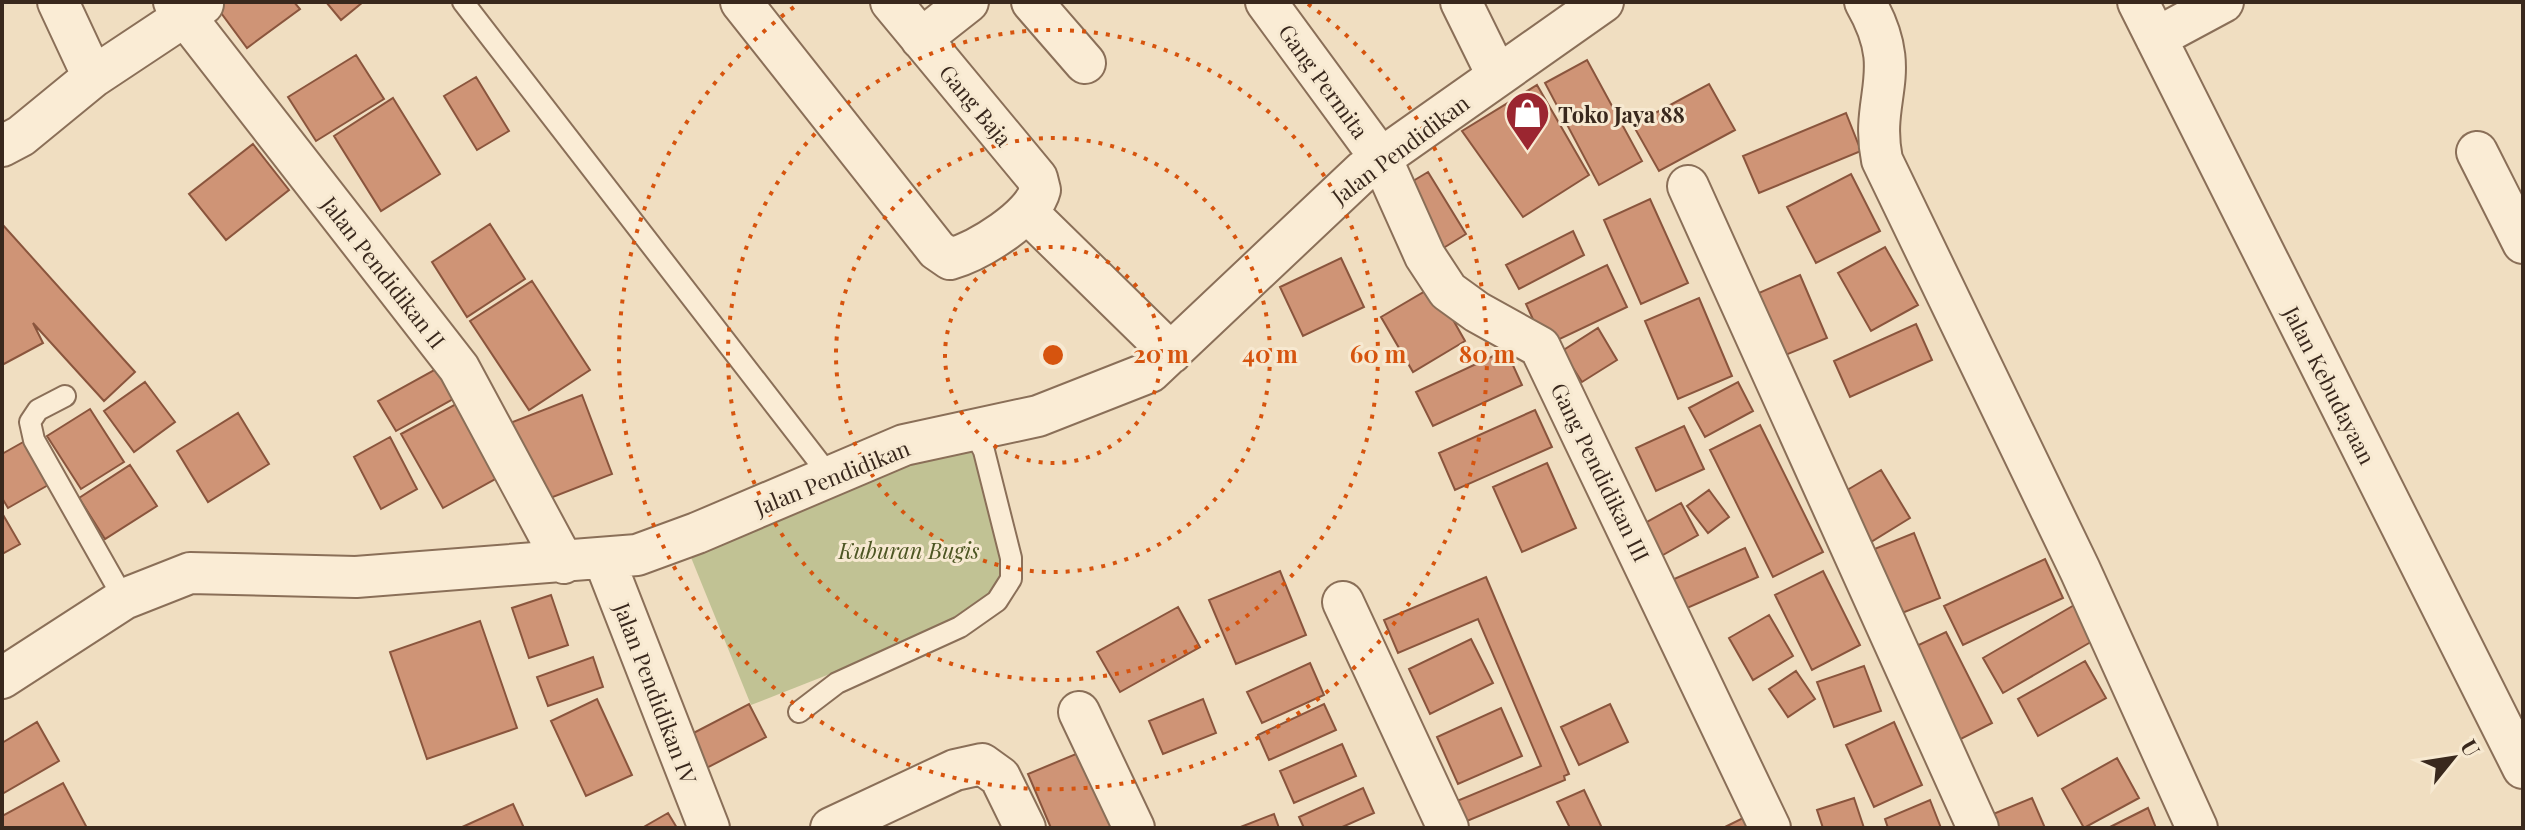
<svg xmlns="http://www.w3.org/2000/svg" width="2525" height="830" font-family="'Playfair Display',serif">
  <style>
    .cemetery { fill: #c1c294 }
    .building { fill: #cf9476; stroke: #8a553d; stroke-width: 2 }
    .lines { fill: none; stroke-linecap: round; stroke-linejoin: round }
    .lane-casing { stroke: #8a6f58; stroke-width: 24 }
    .street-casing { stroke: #8a6f58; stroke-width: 44 }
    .lane { stroke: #faecd5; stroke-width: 20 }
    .street { stroke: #faecd5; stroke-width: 40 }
    .ring { fill: none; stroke: #d6540e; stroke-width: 4; stroke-dasharray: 4 8 }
    .labels { text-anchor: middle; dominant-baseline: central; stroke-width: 6; stroke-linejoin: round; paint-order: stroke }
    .street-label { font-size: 22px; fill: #39281d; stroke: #f7e9d1 }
    .poi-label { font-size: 22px; font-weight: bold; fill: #39281d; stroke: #f7e9d1; text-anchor: start }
    .park-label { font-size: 22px; font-style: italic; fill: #4d5623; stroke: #f7e9d1 }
    .centre { fill: #d6540e; stroke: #f7e9d1; stroke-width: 4 }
    .ring-label { font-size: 24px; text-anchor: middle; font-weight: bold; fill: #d6540e; stroke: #f7e9d1; stroke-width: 6; stroke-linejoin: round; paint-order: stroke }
  </style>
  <rect width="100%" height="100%" fill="#f0dec1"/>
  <path class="cemetery" d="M969 443 1010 568 977 616 751 705 690 555 895 461Z"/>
  <path class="building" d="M213 2H294L300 9 247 48Z
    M326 2H363L341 20Z
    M356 55 384 99 316 141 288 97Z
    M1587 60 1642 161 1599 185 1545 83Z
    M476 77 509 131 477 150 444 96Z
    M1709 84 1735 130 1659 171 1633 125Z
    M1537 85 1589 175 1523 217 1462 131Z
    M393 98 440 174 381 211 334 136Z
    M1846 113 1861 151 1759 193 1743 156Z
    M253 144 289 190 226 240 189 194Z
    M1428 172 1466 234 1437 252 1398 190Z
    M1851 174 1880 231 1816 263 1787 207Z
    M1650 199 1688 283 1641 304 1604 220Z
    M2 224 135 372 104 401 33 323 43 343 2 365Z
    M490 224 525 279 467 317 432 262Z
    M1573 231 1584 255 1519 289 1506 265Z
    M1885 247 1918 305 1871 331 1838 273Z
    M1341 258 1364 307 1303 336 1280 287Z
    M1607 265 1627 307 1545 346 1526 304Z
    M1800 275 1827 338 1778 358 1752 296Z
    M532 281 590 370 529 410 470 321Z
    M1434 286 1465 341 1413 372 1381 317Z
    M1699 298 1732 376 1678 399 1645 321Z
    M1916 324 1932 360 1850 397 1834 361Z
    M1598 328 1617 360 1582 382 1562 351Z
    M1506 350 1522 385 1433 426 1416 392Z
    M436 369 453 399 396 431 378 401Z
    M145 382 175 422 134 452 104 411Z
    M1738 382 1753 411 1705 437 1689 408Z
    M582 395 612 474 540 502 510 423Z
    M456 404 497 478 443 508 401 434Z
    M90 409 124 462 81 489 47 436Z
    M1535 410 1552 447 1455 490 1439 453Z
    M238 413 269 464 208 502 177 451Z
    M1760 425 1823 552 1773 577 1710 450Z
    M1684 426 1704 469 1656 491 1636 448Z
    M390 437 417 489 381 509 354 457Z
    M25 441 50 484 8 508 2 498V454Z
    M1547 463 1576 528 1522 552 1493 487Z
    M130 465 157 506 105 539 79 498Z
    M1881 470 1910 518 1866 545 1837 496Z
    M1709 490 1729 517 1708 533 1687 506Z
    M1681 503 1698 535 1656 559 1638 527Z
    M2 513 20 544 2 554Z
    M1914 533 1940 598 1897 615 1872 550Z
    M1745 548 1758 577 1678 612 1665 583Z
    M2045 559 2063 598 1963 645 1944 606Z
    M1280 571 1306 635 1236 664 1209 600Z
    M1823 571 1860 645 1812 670 1775 595Z
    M1486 577 1569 774 1564 776 1565 780 1467 821 1457 801 1541 766 1478 619 1398 653 1384 620Z
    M551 595 568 645 529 658 512 608Z
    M2076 604 2096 639 2003 693 1983 658Z
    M1178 607 1200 647 1120 692 1097 652Z
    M1769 615 1793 656 1753 680 1729 638Z
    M480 621 517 728 427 759 390 652Z
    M1946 632 1992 723 1953 743 1908 650Z
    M1471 639 1493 683 1430 714 1409 669Z
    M593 657 603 687 548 706 537 677Z
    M2085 661 2106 698 2038 736 2018 699Z
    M1310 663 1324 695 1262 723 1247 692Z
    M1864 666 1881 711 1834 727 1817 682Z
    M1796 671 1815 699 1788 717 1769 689Z
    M597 699 632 775 586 796 551 721Z
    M1203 699 1216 733 1163 754 1149 721Z
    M749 704 766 737 699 772 682 739Z
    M1324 704 1336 730 1269 760 1258 735Z
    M1610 704 1628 742 1579 765 1561 727Z
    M1501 708 1522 756 1458 784 1437 737Z
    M37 722 59 761 2 794V743Z
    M1894 722 1922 785 1874 807 1846 745Z
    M1342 744 1356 776 1294 803 1280 771Z
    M1088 749 1118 824 1107 828H1051L1028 774Z
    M2117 758 2139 798 2084 828 2062 789Z
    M63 783 87 828H2V816Z
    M1363 788 1374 813 1340 828H1304L1299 817Z
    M1584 790 1602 828H1570L1557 802Z
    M1854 798 1864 828H1823L1817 810Z
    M2032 798 2045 828H1985L1981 819Z
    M1930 800 1941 828H1888L1885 819Z
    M513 804 524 828H460Z
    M2148 808 2156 828H2108Z
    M668 813 677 828H642Z
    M1274 814 1279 828H1238Z
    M1743 818 1748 828H1723Z"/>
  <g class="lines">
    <defs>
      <path id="lane" d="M463 2 829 475
        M65 396 38 410 30 422 34 440 124 599
        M799 712 837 683 960 627 997 601 1011 579V558L984 451 974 432"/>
      <path id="street" d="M58 2 93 77
        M174 2 459 368 564 563
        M741 2 937 250 950 259C978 251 1033 218 1040 190L1037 178 891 2
        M1032 2 1085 63
        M1266 2 1382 160 1425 256 1448 291 1477 312 1540 347 1770 828
        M1461 2 1497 75
        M1865 2C1906 73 1869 96 1882 160L2080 570 2197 828
        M2138 2 2523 768
        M2156 38 2223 2
        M921 39 968 2
        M2 146 21 136 93 77 203 4
        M2477 152 2523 243
        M1688 186 1978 828
        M1028 213 1171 353
        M604 559 709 828
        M1343 602 1448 828
        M2 678 124 599 190 573 356 577 637 555 697 533 904 445 1038 416 1150 372 1363 171 1603 2
        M1079 712 1134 828
        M831 828 955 770 982 764 1000 777 1025 828"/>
    </defs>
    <use href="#lane" class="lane-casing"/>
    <use href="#street" class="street-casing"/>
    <use href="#lane" class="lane"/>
    <use href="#street" class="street"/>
  </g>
  <g class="ring">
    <circle cx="1053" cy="355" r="108"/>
    <circle cx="1053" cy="355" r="217"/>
    <circle cx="1053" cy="355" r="325"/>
    <path d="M1308 4A434 434 0 1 1 798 4"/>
  </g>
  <defs>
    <symbol id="shop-pin" viewBox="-11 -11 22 30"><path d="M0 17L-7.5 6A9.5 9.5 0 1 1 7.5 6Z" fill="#9b2630" stroke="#f7e9d1"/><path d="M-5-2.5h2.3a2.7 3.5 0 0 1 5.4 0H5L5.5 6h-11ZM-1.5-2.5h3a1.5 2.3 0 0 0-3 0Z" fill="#fff"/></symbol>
  </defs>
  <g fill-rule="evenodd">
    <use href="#shop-pin" x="1502" y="88" width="51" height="69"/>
  </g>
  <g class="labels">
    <g class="street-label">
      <text transform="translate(1324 81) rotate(54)">Gang Permita</text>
      <text transform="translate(976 105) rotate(50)">Gang Baja</text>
      <text transform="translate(1400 149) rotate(-37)">Jalan Pendidikan</text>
      <text transform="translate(384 272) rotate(52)">Jalan Pendidikan II</text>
      <text transform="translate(2330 385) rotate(63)">Jalan Kebudayaan</text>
      <text transform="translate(1601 472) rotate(64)">Gang Pendidikan III</text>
      <text transform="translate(832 477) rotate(-22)">Jalan Pendidikan</text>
      <text transform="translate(656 693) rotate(69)">Jalan Pendidikan IV</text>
    </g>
    <g class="poi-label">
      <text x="1558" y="114">Toko Jaya 88</text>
    </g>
    <g class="park-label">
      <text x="909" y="550">Kuburan Bugis</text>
    </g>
  </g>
  <circle cx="1053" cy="355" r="12" class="centre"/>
  <g class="ring-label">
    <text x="1161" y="363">20 m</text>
    <text x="1270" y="363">40 m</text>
    <text x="1378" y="363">60 m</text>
    <text x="1487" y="363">80 m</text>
  </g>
  <rect width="2525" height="830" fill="none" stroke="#39281d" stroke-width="8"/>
  <g transform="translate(2453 758) rotate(60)" stroke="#f7e9d1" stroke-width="6" paint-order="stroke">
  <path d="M0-6L14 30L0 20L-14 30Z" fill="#39281d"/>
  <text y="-12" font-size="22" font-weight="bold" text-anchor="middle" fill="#39281d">U</text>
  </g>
</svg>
